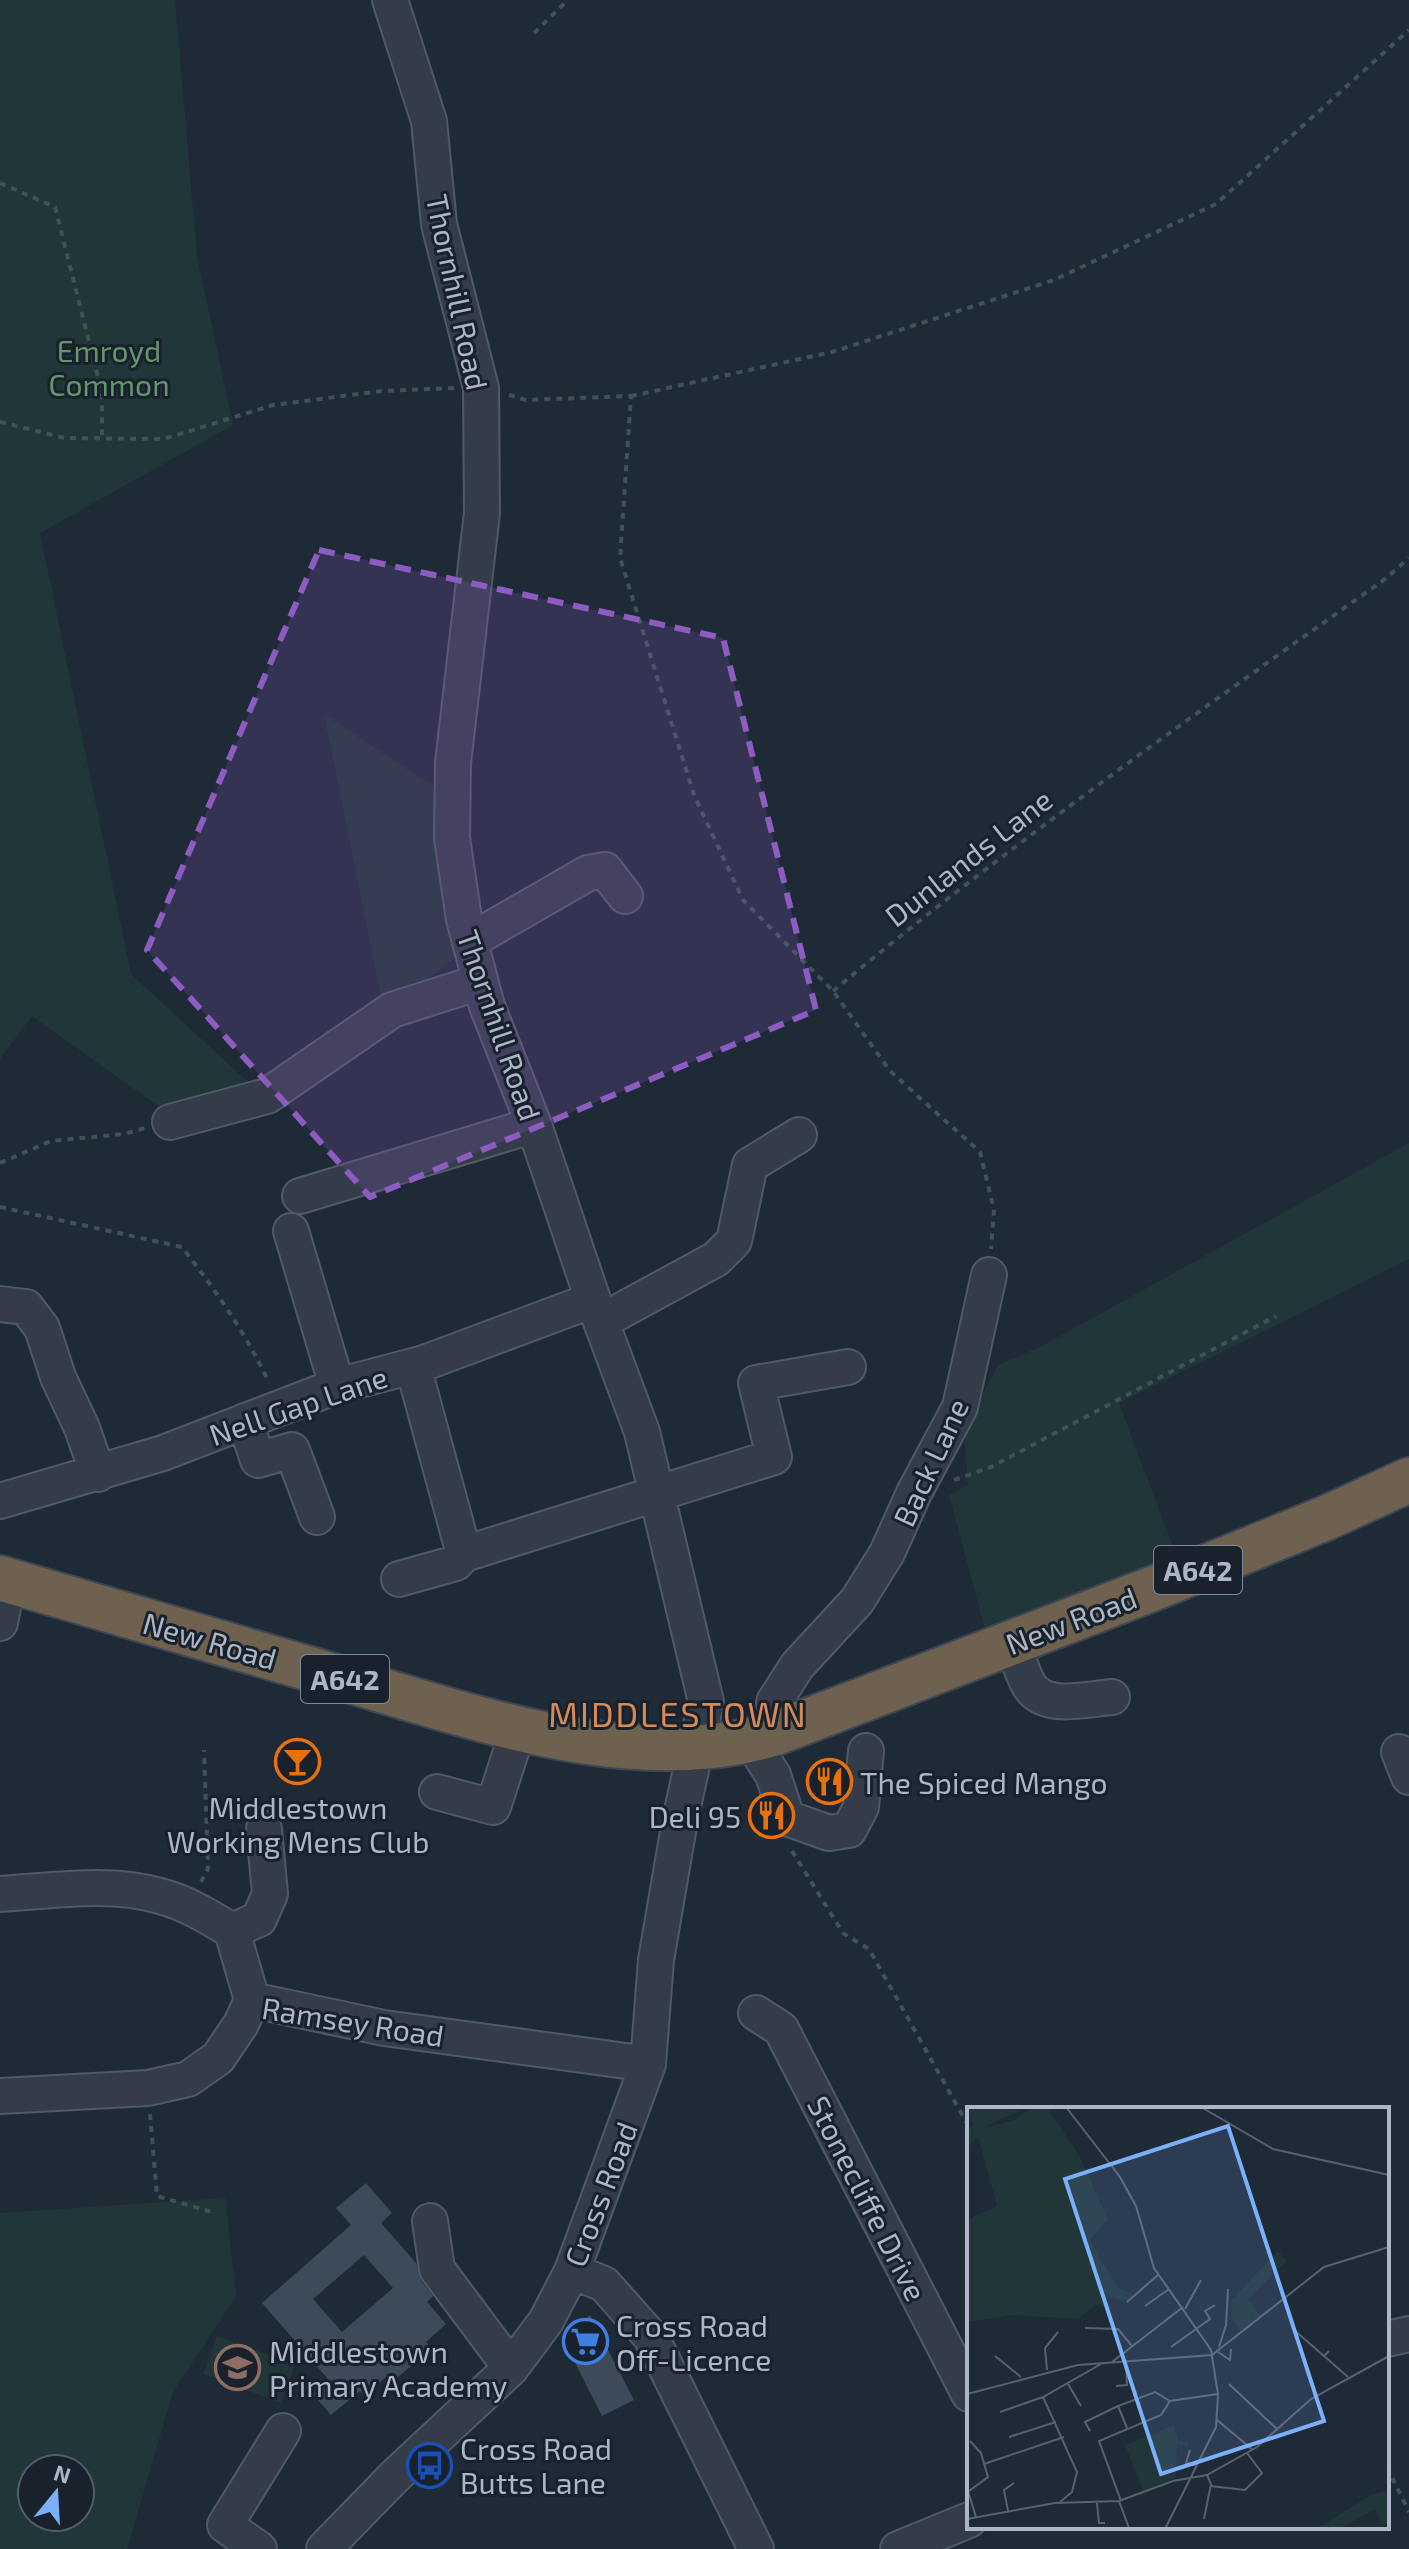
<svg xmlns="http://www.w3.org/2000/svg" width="1409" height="2549" font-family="'Exo 2',sans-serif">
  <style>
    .green { fill: #213638; fill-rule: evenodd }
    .building { fill: #3d4a5a; fill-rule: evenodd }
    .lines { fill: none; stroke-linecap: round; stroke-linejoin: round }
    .minor-casing { stroke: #505966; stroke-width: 38 }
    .highway-casing { stroke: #3d4652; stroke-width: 48 }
    .path { stroke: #3e5356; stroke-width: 4; stroke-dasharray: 6 6; stroke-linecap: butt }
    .minor { stroke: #333c48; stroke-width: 34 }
    .highway { stroke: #6e614f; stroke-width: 44 }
    .marked { fill: #8c5cc1; fill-opacity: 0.2; stroke: #8c5cc1; stroke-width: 6; stroke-dasharray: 16 10; stroke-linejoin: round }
    .labels { text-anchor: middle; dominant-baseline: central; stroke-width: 6; stroke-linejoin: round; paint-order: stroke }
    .shield { fill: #18212c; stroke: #808997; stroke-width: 2 }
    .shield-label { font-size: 28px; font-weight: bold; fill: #acb6c5 }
    .street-label { font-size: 30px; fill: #acb6c5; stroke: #18212c }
    .park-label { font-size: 30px; fill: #64956e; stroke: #18212c }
    .poi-label { font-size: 30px; fill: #acb6c5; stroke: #18212c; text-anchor: start }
    .quarter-label { font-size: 34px; letter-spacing: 2px; fill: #d58b57; stroke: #18212c }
    .inset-road { fill: none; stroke: #576270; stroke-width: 2 }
    .view { fill: #7caffa; fill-opacity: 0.15; stroke: #7caffa; stroke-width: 4 }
    .inset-edge { fill: none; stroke: #acb6c5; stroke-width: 4 }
  </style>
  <rect width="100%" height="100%" fill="#1f2a37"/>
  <path class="green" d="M0 0H175L197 256 233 425 40 533 131 974 249 1083 164 1110 32 1016 0 1059Z
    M324 714 440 791 463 952 384 1011Z
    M1409 1143V1259L1119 1403 1177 1557 986 1632 949 1495 968 1485 964 1430 998 1365 1042 1346Z
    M225 2198 236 2296 173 2392 127 2549H0V2213ZM32 2469H80V2517H32Z
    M217 2336 295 2365 281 2403 203 2374Z"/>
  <path class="building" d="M366 2183 392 2213 381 2223 416 2263 421 2280 433 2296 427 2302 446 2324 426 2342 432 2348 391 2383 386 2377 364 2396 360 2391 331 2415 312 2393 328 2379 262 2303 351 2225 336 2208ZM364 2255 393 2288 342 2332 313 2299Z
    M590 2315 634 2400 602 2416 563 2339Z"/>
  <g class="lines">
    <defs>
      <path id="minor" d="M470 941 588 873 605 870 625 896
        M170 1122 267 1096 392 1010 480 982
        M300 1196 534 1125
        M291 1231 337 1386
        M0 1304 26 1307 42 1328 58 1377 82 1428 98 1474
        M602 1321 716 1259 734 1241 750 1165 799 1135
        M413 1366 464 1554
        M245 1421 258 1460 292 1450 317 1517
        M0 1501 163 1453 337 1386 424 1363 593 1300
        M399 1579 456 1563 464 1554 774 1457 756 1383 848 1367
        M0 1623 8 1580
        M1013 1643C1018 1656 1021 1672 1029 1685 1044 1711 1087 1699 1112 1697
        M773 1734 774 1702 797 1666 857 1601 887 1553 914 1493 960 1407 989 1275
        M751 1741 773 1775 787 1818 829 1833 849 1830 861 1807 866 1751
        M1399 1752 1409 1777
        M437 1792 493 1807 519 1727
        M0 1894C51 1891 110 1881 160 1896 187 1903 209 1917 232 1931L252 2000
        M232 1931 259 1919 270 1894 264 1829
        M756 2013 781 2029 969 2394
        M0 2096 148 2088 188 2079 218 2058 241 2024 252 2000 384 2028 648 2064
        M430 2221 437 2269 511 2368
        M572 2271 604 2284 651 2337 756 2549
        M1387 2339 1409 2334
        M259 2549 225 2525 283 2431
        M324 2549 394 2477 511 2368 546 2321 572 2271 648 2064 656 1960 680 1820 706 1702 642 1432 593 1300 534 1125 487 1006 464 919 452 838 453 763 482 513 481 388 439 224 429 121 390 0
        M898 2549 969 2520"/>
      <path id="highway" d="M0 1578C109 1611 218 1643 327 1674 465 1714 631 1777 773 1734L1157 1587 1326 1518 1409 1480"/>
    </defs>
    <use href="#minor" class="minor-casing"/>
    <use href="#highway" class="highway-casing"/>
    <path class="path" d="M534 33 568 0
      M0 183 55 207 102 393V437
      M509 395 526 400 631 396 620 558 694 795 743 900 833 991 890 1071 980 1152 994 1210 991 1249
      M631 396 832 352 1054 280 1216 204 1409 30
      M0 422 65 438 164 439 273 405 382 391 454 388
      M833 991C1010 844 1198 712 1385 579L1409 558
      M0 1163 51 1141 124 1134 145 1128
      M0 1207 182 1247C216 1291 246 1333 269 1383
      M954 1480 991 1467 1276 1316
      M792 1851 843 1933 869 1949 969 2127
      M201 1882 208 1869 204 1750
      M150 2114 157 2196 215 2213
      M1387 2467 1409 2512"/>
    <use href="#minor" class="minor"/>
    <use href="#highway" class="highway"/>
  </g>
  <path class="marked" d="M319 550 723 638 816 1010 370 1197 147 950Z"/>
  <defs>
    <symbol id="bar-ring" viewBox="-11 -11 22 22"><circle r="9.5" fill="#18212c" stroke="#e8710a" stroke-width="1.5"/><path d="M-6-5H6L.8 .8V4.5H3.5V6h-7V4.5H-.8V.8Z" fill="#e8710a"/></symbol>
    <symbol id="restaurant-ring" viewBox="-11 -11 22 22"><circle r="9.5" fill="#18212c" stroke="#e8710a" stroke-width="1.5"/><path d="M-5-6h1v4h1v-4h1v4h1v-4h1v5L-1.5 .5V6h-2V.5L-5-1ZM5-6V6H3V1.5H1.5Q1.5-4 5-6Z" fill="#e8710a"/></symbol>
    <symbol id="supermarket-ring" viewBox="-11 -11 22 22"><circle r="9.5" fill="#18212c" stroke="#3f7fe0" stroke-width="1.5"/><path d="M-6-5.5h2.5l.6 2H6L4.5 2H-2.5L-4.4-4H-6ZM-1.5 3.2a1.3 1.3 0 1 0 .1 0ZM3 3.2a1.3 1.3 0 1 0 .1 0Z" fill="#3f7fe0"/></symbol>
    <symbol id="school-ring" viewBox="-11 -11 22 22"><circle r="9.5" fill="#18212c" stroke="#8d6e63" stroke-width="1.5"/><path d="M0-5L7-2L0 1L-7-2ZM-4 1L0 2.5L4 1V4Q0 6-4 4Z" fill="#8d6e63"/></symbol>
    <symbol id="bus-ring" viewBox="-11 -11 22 22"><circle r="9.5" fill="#18212c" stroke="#1a4fb4" stroke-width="1.5"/><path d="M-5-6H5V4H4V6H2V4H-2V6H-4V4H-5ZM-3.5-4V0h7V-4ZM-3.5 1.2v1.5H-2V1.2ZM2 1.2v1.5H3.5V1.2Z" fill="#1a4fb4"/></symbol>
  </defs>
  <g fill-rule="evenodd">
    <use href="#bar-ring" x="272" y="1736" width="51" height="51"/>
    <use href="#restaurant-ring" x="804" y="1756" width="51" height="51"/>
    <use href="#restaurant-ring" x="746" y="1790" width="51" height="51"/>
    <use href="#supermarket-ring" x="560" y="2316" width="51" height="51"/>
    <use href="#school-ring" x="212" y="2342" width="51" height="51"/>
    <use href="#bus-ring" x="404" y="2440" width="51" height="51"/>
  </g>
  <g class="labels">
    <g class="shield">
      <rect x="1154" y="1546" width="88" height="48" rx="6"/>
      <rect x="301" y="1655" width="88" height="48" rx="6"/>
    </g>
    <g class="shield-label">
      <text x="1198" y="1570">A642</text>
      <text x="345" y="1679">A642</text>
    </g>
    <g class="street-label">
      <text transform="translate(458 292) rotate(78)">Thornhill Road</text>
      <text transform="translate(968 857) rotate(-38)">Dunlands Lane</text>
      <text transform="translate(500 1025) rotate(71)">Thornhill Road</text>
      <text transform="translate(298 1405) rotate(-19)">Nell Gap Lane</text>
      <text transform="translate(930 1462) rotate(-65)">Back Lane</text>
      <text transform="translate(1071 1620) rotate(-21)">New Road</text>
      <text transform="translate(210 1640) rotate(16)">New Road</text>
      <text transform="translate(353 2021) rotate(9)">Ramsey Road</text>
      <text transform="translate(600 2194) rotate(-69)">Cross Road</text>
      <text transform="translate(868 2198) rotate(63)">Stonecliffe Drive</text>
    </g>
    <g class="park-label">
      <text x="109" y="350">Emroyd<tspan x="109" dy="34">Common</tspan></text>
    </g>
    <g class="poi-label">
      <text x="860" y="1782">The Spiced Mango</text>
      <text x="298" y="1807" text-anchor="middle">Middlestown<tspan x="298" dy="34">Working Mens Club</tspan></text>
      <text x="741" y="1816" text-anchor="end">Deli 95</text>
      <text x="616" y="2325">Cross Road<tspan x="616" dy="34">Off-Licence</tspan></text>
      <text x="269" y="2351">Middlestown<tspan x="269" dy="34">Primary Academy</tspan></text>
      <text x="460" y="2448">Cross Road<tspan x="460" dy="34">Butts Lane</tspan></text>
    </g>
    <g class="quarter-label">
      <text x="678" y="1713">MIDDLESTOWN</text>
    </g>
  </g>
  <g transform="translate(967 2107)">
    <rect width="422" height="422" fill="#1f2a37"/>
    <path d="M0 0 55 3 13 22 48 13 65 0H88L82 4 111 46 141 112 123 133 150 180 168 188 159 194 140 189 136 200 128 198 111 212 47 208 0 215V113L30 99 11 30 0 40V24L6 18ZM311 144 320 154 281 192 293 208 274 224 264 209 265 193ZM207 318 211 334 221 335V340L210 336 209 371 176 383 158 338ZM422 384V417H415L407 403 371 422H350L405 387Z" fill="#213638"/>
    <path class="inset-road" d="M99 0 153 70 169 99 187 161 244 243 251 287 249 320 198 422M234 0 306 42 422 68M160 195 191 168M178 199 202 182M218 202 234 173M118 221 151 222 165 239M326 222 357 249M204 240 243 212 238 204 248 198M252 240 259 218 261 182M362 244 357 249 381 270M251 245 263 253 264 242M28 249 54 270M145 255 216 200M80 263 78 241 91 225M101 277 114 299M262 277 311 323M149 279 160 278 159 255M0 287 111 258 245 248 357 160 422 140M76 290 110 365 105 385 93 395M33 305 76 290 134 257M250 313 286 343M160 321 151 299 188 285 203 294M123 324 118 315 151 299M42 330 89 315M223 343 219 356 230 359M17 357 97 330M243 379 278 383 295 366 280 346M0 381 9 410M2 384 21 370 14 346 3 334M152 394 162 421M154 394 132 334 194 308 203 294 251 287M130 396 132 416H138M41 404 37 383 47 376M0 412 88 396 152 394 206 374 240 368 290 340 344 292 422 249M237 412 244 377 240 368"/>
    <path class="view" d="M261 19 357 314 194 367 98 72Z"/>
    <rect width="422" height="422" class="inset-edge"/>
  </g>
  <g transform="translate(56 2493) rotate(18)"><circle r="38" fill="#18212c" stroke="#535d69" stroke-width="2"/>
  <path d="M0-6L14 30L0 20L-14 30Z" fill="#7caffa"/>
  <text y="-12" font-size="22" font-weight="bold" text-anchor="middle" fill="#acb6c5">N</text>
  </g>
</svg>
